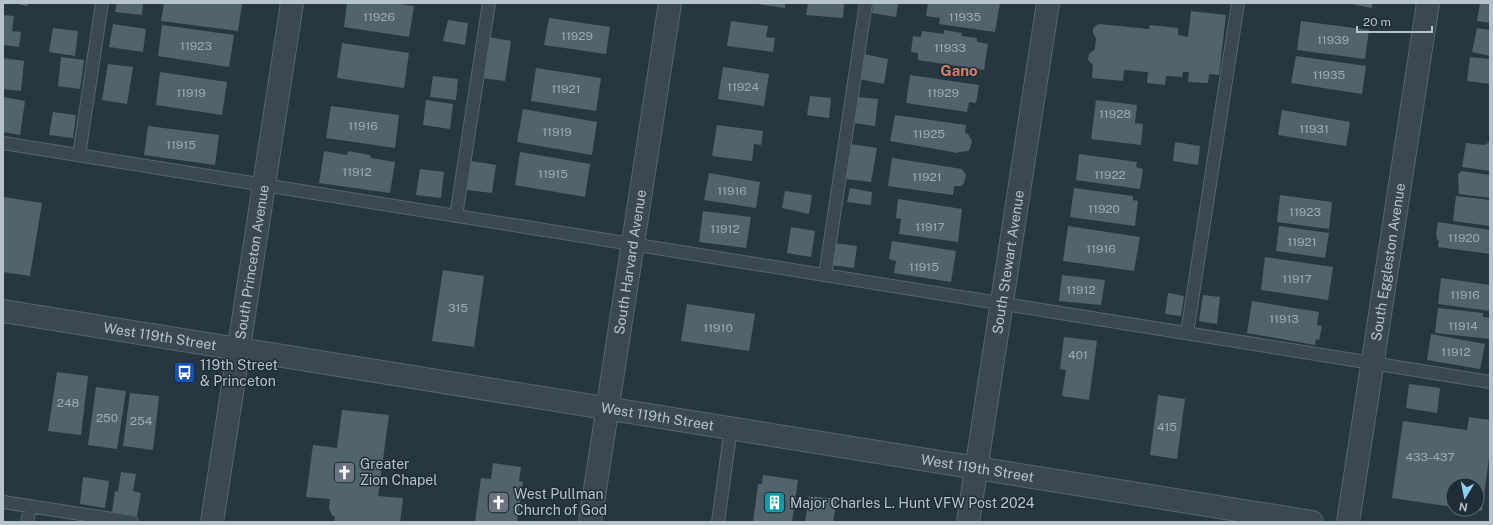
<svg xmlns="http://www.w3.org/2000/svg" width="1493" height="525" font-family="'Public Sans',sans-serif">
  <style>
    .building { fill: #51646d }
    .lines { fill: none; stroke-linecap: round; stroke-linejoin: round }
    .service-casing { stroke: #58666d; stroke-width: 14 }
    .minor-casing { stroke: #58666d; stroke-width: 24 }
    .tertiary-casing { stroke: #58666d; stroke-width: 24 }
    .service { stroke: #3a4850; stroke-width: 12 }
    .minor { stroke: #3a4850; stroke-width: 22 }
    .tertiary { stroke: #3a4850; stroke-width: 22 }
    .labels { text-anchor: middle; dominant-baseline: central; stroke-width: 3; stroke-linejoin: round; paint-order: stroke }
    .number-label { font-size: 12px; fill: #9eabb3 }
    .street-label { font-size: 14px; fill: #b7c3ca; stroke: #1f2d35 }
    .poi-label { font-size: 14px; fill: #b7c3ca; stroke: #1f2d35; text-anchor: start }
    .neighbourhood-label { font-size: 15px; font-weight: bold; fill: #d37e69; stroke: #1f2d35 }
  </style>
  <rect width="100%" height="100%" fill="#263740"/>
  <path class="building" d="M13 3H28L27 6Z
    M117 3H143L142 15 115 12Z
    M164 3 242 4 238 31 161 21Z
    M347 3H392L414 6 409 37 344 27Z
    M749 3H785V8Z
    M808 3H844L843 18 806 15Z
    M873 3H898L896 17 872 13Z
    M928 3H1000L995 32 939 24 940 18 926 16Z
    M1346 3H1372V8Z
    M1480 3H1490V23L1477 21Z
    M1191 11 1226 15 1219 75 1209 74 1208 83 1188 82 1189 72H1183L1182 77 1166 76 1165 85 1147 83 1148 72 1124 70 1123 81 1092 78 1093 65 1088 60 1089 54 1095 49 1096 38 1093 33V28L1099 24 1149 29 1150 25 1178 28V35L1188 37Z
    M3 15 14 16 12 31 21 32 19 47 3 45Z
    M549 18 610 27 606 54 544 45Z
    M448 20 468 23 465 45 443 41Z
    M731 21 768 26 766 37 775 38 773 52 727 46Z
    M1301 21 1369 30 1365 59 1297 50Z
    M113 24 146 29 143 52 109 47Z
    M162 25 234 35 229 67 158 56Z
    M53 28 78 31 75 56 49 52Z
    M1477 28 1490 30V56L1472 52Z
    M944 30 962 33 961 36 977 38V42L988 44 984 70 918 60V53L911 52 913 36 921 37 922 31 944 34Z
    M488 37 511 41 505 81 481 78Z
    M342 43 409 53 404 88 337 78Z
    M864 54 888 59 884 84 859 79Z
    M1296 56 1366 66 1362 94 1291 83Z
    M61 57 84 60 80 89 58 86Z
    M1470 57 1490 59V84L1467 81Z
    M3 58 24 61 21 91 3 89Z
    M108 64 133 67 127 104 102 100Z
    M723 67 769 74 764 106 718 99Z
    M536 68 601 78 596 111 531 101Z
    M160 72 227 82 222 115 156 105Z
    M910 75 979 85 976 103 969 102 967 112 906 103Z
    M433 76 458 79 456 100 430 97Z
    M810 96 831 98 829 118 807 115Z
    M3 97 25 101 20 135 3 132Z
    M857 97 878 99 875 126 854 123Z
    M426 100 453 104 450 129 423 125Z
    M1096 100 1137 105 1135 123 1143 124 1141 145 1091 139Z
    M331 106 399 115 395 148 326 138Z
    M523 109 597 122 592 155 517 142Z
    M1282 110 1350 122 1346 146 1278 135Z
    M53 112 76 115 73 138 49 135Z
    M895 115 966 125 965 133 968 134 972 141 970 149 968 151 959 152 958 153 890 141Z
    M717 125 763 131 761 145 754 144 752 161 712 156Z
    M148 126 219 135 215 165 144 155Z
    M1175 142 1200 146 1198 165 1173 161Z
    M1490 142V171L1462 167 1466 143 1484 145Z
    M851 144 877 148 871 182 846 179Z
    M324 151 347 155 348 151 370 155 371 158 395 162 390 193 319 183Z
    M520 152 590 164 585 197 515 185Z
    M1079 154 1137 162 1136 167 1143 169 1140 189 1076 180Z
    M892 158 962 169 966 175 964 183 961 186H954L953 195 888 186Z
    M471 161 496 165 492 193 467 190Z
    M420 169 444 172 441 198 416 195Z
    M1462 171 1490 175V198L1459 194 1458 174Z
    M709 173 760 182 756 208 704 200Z
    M850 188 872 192 871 205 847 202Z
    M1074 188 1133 196V200L1138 201 1135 226 1070 217Z
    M785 191 812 195 809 214 782 208Z
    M1280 195 1332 202 1329 229 1277 222Z
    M1456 196 1490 200V226L1453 221Z
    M3 197 42 203 30 276 3 272Z
    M898 199 962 209 958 242 899 234 901 219 896 218Z
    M703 211 751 217 746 248 699 242Z
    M1438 222 1490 230V254L1438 247 1439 241 1437 240V236L1436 235Z
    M1068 226 1140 237 1134 271 1063 261Z
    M1279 226 1329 233 1325 258 1276 251Z
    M791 227 815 231 811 257 787 253Z
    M892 241 956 251 951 282 894 273 896 261 889 259Z
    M833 243 857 246 854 268 831 265Z
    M1265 257 1333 267 1328 300 1261 290Z
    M443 270 484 276 474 347 432 341Z
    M1062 275 1105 280 1101 305 1059 301Z
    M1441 278 1490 285V311L1438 304Z
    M1168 293 1184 296 1181 316 1165 314Z
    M1203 295 1220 297 1217 324 1199 321Z
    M1252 301 1319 312 1317 325 1322 326 1319 340 1316 339 1315 345 1247 333Z
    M687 304 755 314 749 351 681 341Z
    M1438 308 1483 313V317L1490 318V339L1435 333Z
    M1431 334 1485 344 1480 369 1427 360Z
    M1064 337 1097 341 1089 400 1062 396 1066 370 1060 369Z
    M57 372 88 376 81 435 48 431Z
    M1409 384 1440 388 1437 413 1406 408Z
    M96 387 126 391 117 449 88 445Z
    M130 393 159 396 153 450 123 446Z
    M1158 395 1185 399 1177 459 1150 455Z
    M342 410 389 415 378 496 403 498 400 522H334L335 517 332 515 329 508 330 499 306 497 313 445 337 448Z
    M1469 417 1490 420V451L1482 511 1471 510 1477 509V485H1453V507L1392 498 1403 421 1467 430Z
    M493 463 521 467 519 481 523 482 517 522H475L481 478 491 479Z
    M121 472 136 474 133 491 141 493 137 516 112 512 115 491 118 492Z
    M763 475 798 480 792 522H753L758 484H762Z
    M83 477 109 481 105 508 80 504Z
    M809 496 837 499 833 522H805Z"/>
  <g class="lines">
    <defs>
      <path id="service" d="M3 143 1490 382
        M79 155 102 3
        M456 216 489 3
        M825 275 866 3
        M1187 333 1238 3
        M3 502 132 522
        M27 522 30 506
        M718 522 731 428"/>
      <g id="minor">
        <path id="s1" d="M212 522 292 3"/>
        <path id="s2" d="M590 522 670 3"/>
        <path id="s3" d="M968 522 1048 3"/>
        <path id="s4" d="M1348 522 1428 3"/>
      </g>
      <g id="tertiary">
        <path id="s5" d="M3 311 1312 522"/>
      </g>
    </defs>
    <use href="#service" class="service-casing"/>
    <use href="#minor" class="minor-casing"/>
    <use href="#tertiary" class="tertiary-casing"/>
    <use href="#service" class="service"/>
    <use href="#minor" class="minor"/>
    <use href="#tertiary" class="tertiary"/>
  </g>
  <defs>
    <symbol id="bus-square" viewBox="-11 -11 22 22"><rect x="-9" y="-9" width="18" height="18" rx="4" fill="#1a4fb4" stroke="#1f2d35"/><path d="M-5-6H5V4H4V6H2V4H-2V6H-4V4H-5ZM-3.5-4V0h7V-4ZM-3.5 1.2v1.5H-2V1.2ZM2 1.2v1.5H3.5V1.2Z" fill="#fff"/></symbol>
    <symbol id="church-square" viewBox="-11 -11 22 22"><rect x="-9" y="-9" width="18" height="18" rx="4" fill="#6b7280" stroke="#1f2d35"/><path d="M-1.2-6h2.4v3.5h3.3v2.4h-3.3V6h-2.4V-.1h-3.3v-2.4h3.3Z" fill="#fff"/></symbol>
    <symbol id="building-square" viewBox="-11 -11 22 22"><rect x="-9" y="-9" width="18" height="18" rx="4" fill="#0f9aa8" stroke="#1f2d35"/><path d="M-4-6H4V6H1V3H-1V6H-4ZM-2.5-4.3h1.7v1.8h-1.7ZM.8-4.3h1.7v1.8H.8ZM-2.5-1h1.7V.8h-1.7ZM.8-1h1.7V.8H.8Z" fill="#fff"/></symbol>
  </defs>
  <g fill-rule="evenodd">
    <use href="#bus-square" x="172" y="360" width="25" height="25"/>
    <use href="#church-square" x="332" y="460" width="25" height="25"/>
    <use href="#church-square" x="486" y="490" width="25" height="25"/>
    <use href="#building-square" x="762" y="490" width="25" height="25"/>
  </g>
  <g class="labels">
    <g class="number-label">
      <text x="379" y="17">11926</text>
      <text x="965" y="17">11935</text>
      <text x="577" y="36">11929</text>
      <text x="1333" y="40">11939</text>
      <text x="196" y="46">11923</text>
      <text x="950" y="48">11933</text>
      <text x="1329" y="75">11935</text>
      <text x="743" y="87">11924</text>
      <text x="566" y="89">11921</text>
      <text x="191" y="93">11919</text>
      <text x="943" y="93">11929</text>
      <text x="1115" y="114">11928</text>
      <text x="363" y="126">11916</text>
      <text x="1314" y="129">11931</text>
      <text x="557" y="132">11919</text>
      <text x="929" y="134">11925</text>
      <text x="181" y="145">11915</text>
      <text x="357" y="172">11912</text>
      <text x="553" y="174">11915</text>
      <text x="1110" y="175">11922</text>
      <text x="927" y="177">11921</text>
      <text x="732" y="191">11916</text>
      <text x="1104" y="209">11920</text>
      <text x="1305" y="212">11923</text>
      <text x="930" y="227">11917</text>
      <text x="725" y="229">11912</text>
      <text x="1464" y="238">11920</text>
      <text x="1302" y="242">11921</text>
      <text x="1101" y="249">11916</text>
      <text x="924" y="267">11915</text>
      <text x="1297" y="279">11917</text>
      <text x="1081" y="290">11912</text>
      <text x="1465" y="295">11916</text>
      <text x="458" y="308">315</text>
      <text x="1284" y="319">11913</text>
      <text x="1463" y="326">11914</text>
      <text x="718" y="328">11910</text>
      <text x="1456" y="352">11912</text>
      <text x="1078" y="355">401</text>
      <text x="68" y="403">248</text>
      <text x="107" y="418">250</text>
      <text x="141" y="421">254</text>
      <text x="1167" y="427">415</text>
      <text x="1430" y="457">433-437</text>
    </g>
    <g class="street-label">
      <text stroke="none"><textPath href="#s1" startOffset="263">South Princeton Avenue</textPath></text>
      <text stroke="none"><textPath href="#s2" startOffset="263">South Harvard Avenue</textPath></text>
      <text stroke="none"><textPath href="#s3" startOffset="263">South Stewart Avenue</textPath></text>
      <text stroke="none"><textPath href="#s4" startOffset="263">South Eggleston Avenue</textPath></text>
      <text stroke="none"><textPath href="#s5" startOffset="159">West 119th Street</textPath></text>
      <text stroke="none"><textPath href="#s5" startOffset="663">West 119th Street</textPath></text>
      <text stroke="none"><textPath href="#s5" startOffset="987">West 119th Street</textPath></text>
    </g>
    <g class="poi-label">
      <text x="200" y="365">119th Street<tspan x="200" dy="16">&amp; Princeton</tspan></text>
      <text x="360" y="464">Greater<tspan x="360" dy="16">Zion Chapel</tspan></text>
      <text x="514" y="494">West Pullman<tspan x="514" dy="16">Church of God</tspan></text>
      <text x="790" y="503">Major Charles L. Hunt VFW Post 2024</text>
    </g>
    <g class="neighbourhood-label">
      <text x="959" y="70">Gano</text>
    </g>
  </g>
  <rect width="1493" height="525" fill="none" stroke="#b7c3ca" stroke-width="8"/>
  <g transform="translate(1465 497) rotate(190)"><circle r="19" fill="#1f2d35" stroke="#5c6971"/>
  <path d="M0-3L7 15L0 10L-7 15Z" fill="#90d0f6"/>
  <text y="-6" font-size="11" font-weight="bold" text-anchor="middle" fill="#b7c3ca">N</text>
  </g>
  <path d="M1357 26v6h75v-6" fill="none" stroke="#b7c3ca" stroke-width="2"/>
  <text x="1363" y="26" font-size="12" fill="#b7c3ca" stroke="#1f2d35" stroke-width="3" paint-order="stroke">20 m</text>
</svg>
